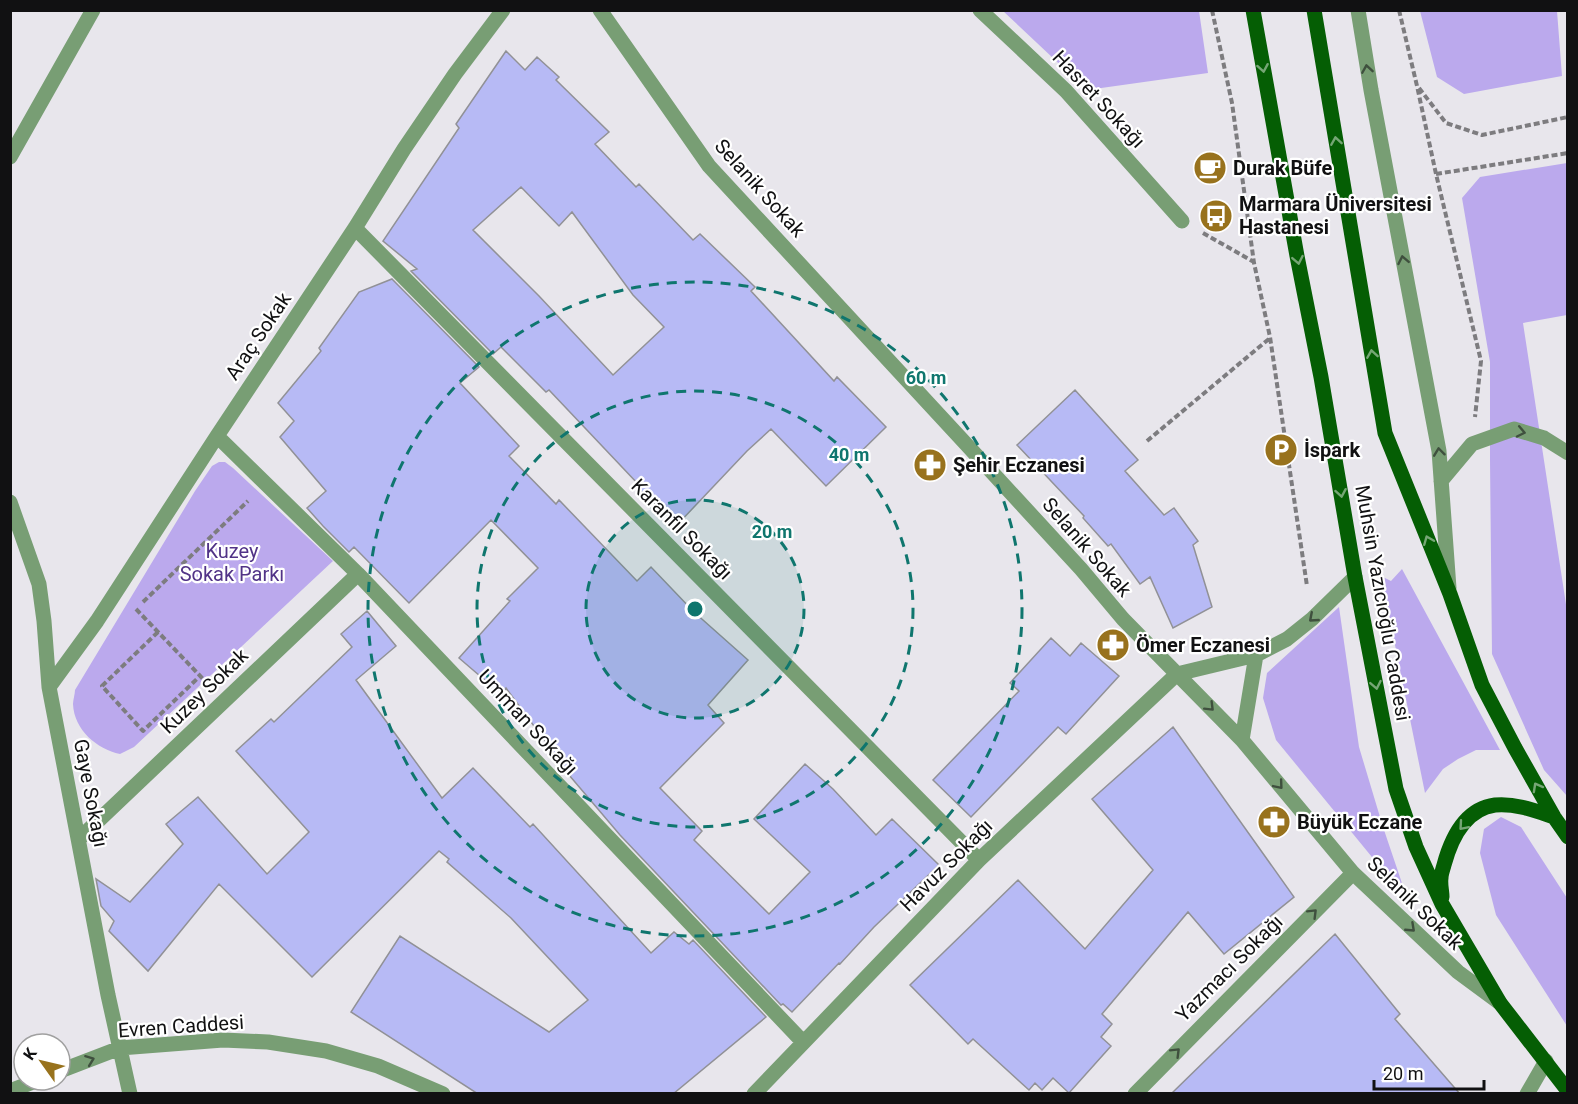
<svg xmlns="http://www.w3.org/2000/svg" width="1578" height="1104" font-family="Roboto,sans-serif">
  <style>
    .green { fill: #bba9ed }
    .building { fill: #b7baf5; stroke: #919196; stroke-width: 1.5; fill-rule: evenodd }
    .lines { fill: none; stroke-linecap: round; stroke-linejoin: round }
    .path { stroke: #7d7c7f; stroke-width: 4; stroke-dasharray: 6 3; stroke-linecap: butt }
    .minor { stroke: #789e74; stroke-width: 15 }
    .major { stroke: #055e04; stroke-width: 15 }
    .oneway { stroke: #76a675 }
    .oneway2 { stroke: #3f503e }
    .ring { fill: none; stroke: #0f766e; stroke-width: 3; stroke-dasharray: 10 8 }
    .labels { text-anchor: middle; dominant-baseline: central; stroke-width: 4.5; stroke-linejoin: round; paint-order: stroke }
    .street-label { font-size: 20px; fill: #111112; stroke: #fff }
    .poi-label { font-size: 20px; font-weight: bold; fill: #111112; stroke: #fff; text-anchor: start }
    .park-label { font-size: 20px; fill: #513387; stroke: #fff }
    .centre { fill: #0f766e; stroke: #fff; stroke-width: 3 }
    .ring-label { font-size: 18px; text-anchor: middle; font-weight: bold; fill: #0f766e; stroke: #fff; stroke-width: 4.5; stroke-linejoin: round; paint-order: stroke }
  </style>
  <rect width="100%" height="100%" fill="#e8e6ec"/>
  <path class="green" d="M1003 11H1199L1208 73 1087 90Z
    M1420 11H1557L1562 76 1464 94 1437 77Z
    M1567 163V315L1523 323 1567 611V796L1544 770 1492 654 1490 460V362L1462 198 1480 177Z
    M219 462H225L233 468 333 561 134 747 120 754C97 749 74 730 73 704 73 700 75 694 75 690L195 491 212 466Z
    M1402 569 1500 750H1476L1458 759 1443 769 1425 793 1381 576 1391 581Z
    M1339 607 1359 747 1383 827 1408 901 1276 740 1263 698 1267 673Z
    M1501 817 1521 827 1567 898V1026L1496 915 1480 853 1484 829Z"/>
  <path class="building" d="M506 51 525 70 537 57 559 77 556 80 609 132 595 144 636 187 639 184 693 240 700 234 755 287 751 291 834 381 837 377 886 427 826 486 771 429 747 451 677 525 637 487 639 485 549 390 546 392 501 347 493 354 411 271 417 269 383 241 459 128 456 124ZM521 187 559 226 572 212 633 295 664 327 613 375 539 296 473 230Z
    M392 279 479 367 460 383 519 446 509 456 556 504 559 500 637 581 651 567 694 612 748 660 708 705 724 723 660 788 702 831 694 840 769 914 810 872 754 819 805 764 833 789 876 835 892 819 939 865 874 927 840 964 839 963 792 1012 783 1004 781 1005 620 835 569 775H570L506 688 501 694 459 658 510 601 507 599 538 568 491 520 409 603 354 547 349 552 323 526 307 508 326 491 280 437 294 421 278 403 321 351 319 348 359 292Z
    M1075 390 1138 460 1125 471 1164 515 1174 508 1198 541 1193 545 1212 607 1173 628 1150 577 1140 584 1111 544 1108 546 1083 518 1084 516 1017 445Z
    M367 611 396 646 356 680 442 798 473 768 530 827 533 824 651 953 674 932 689 944 693 940 766 1017 673 1094H478L351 1012 400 936 549 1032 588 1000 511 918 447 862 449 859 439 851 312 977 219 884 148 971 109 931 114 921 101 906 96 879 130 902 183 844 166 824 198 797 267 874 309 832 236 751 271 719 274 722 352 647 341 634Z
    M1051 638 1070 656 1081 643 1119 676 1066 734 1058 727 971 817 933 780 1019 691 1010 683Z
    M1173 727 1294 897 1224 954 1188 912 1102 1014 1112 1024 1101 1037 1111 1046 1069 1093 1053 1078 1042 1090 1035 1083 1029 1090 973 1039 968 1044 910 985 1018 880 1085 949 1153 870 1092 799Z
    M1335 934 1400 1014 1395 1019 1460 1094H1171Z"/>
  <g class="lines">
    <path class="path" d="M1212 10 1232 103 1254 263 1270 337 1307 586
      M1399 10 1417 86 1436 174 1481 361 1475 417
      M1419 88 1446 123 1482 135 1568 117
      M1436 174 1568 153
      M1203 233 1254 262
      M1147 441 1270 338
      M143 602 248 501
      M136 609 205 681
      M158 632 102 686 143 731 200 676"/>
    <path class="minor" d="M600 10 709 166 966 444 1081 569 1123 619 1242 740 1353 873 1458 972 1500 1003
      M980 10 1066 91 1182 221
      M1358 10 1371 90 1439 451 1449 588
      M10 157 93 10
      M355 228 979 860
      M217 436 358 574 803 1042
      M1441 481 1472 444 1514 429 1544 438 1568 453
      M10 502 39 584 44 621 49 687 108 995 130 1094
      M49 687 97 621 217 436 355 228 404 149 455 74 503 10
      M1242 740 1256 655
      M79 839 358 574
      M60 1071 120 1048 223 1040 268 1042 326 1051 378 1066 443 1094
      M10 1091 38 1080
      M754 1094 979 860 1177 674 1256 655 1287 639 1312 619 1355 577
      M1135 1094 1353 873
      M1527 1094 1546 1061"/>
    <path class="major" d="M1253 10 1297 256 1321 377 1355 577 1396 789 1416 847 1442 904 1500 1003 1568 1091
      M1314 10 1385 433 1450 594 1482 685 1515 748 1554 817 1568 837
      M1442 897C1442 891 1440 884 1441 878 1441 874 1443 869 1444 865 1451 839 1465 809 1495 805 1516 803 1536 811 1554 817"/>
  </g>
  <defs><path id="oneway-chevron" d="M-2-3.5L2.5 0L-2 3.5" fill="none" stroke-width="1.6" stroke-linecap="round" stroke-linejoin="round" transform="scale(1.5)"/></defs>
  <g class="oneway">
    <use href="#oneway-chevron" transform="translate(1263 68) rotate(80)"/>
    <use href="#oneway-chevron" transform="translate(1336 141) rotate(-99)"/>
    <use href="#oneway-chevron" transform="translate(1298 260) rotate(79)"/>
    <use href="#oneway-chevron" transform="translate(1372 354) rotate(-99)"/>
    <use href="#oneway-chevron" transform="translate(1341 493) rotate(80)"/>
    <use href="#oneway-chevron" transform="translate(1428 540) rotate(-112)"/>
    <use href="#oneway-chevron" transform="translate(1376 685) rotate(79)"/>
    <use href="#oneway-chevron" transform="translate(1537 787) rotate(-119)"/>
    <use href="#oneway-chevron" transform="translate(1463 826) rotate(131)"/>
  </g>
  <g class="oneway2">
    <use href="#oneway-chevron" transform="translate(1367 69) rotate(-99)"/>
    <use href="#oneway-chevron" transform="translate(1403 260) rotate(-101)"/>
    <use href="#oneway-chevron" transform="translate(1521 432) rotate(12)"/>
    <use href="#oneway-chevron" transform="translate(1439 452) rotate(-97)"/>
    <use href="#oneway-chevron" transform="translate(1313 618) rotate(139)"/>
    <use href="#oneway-chevron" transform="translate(1210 707) rotate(45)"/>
    <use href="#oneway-chevron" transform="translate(1279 785) rotate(50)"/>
    <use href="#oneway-chevron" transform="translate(1313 913) rotate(-45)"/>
    <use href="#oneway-chevron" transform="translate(1411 928) rotate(43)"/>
    <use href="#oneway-chevron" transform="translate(1176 1052) rotate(-45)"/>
    <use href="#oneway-chevron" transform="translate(90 1060) rotate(-21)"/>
  </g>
  <circle cx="695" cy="609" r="109" fill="#0f766e" fill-opacity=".12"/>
  <g class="ring">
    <circle cx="695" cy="609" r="109"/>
    <circle cx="695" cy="609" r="218"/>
    <circle cx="695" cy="609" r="327"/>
  </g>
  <defs>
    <symbol id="cafe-disc" viewBox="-11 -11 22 22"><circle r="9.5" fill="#98721d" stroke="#fff"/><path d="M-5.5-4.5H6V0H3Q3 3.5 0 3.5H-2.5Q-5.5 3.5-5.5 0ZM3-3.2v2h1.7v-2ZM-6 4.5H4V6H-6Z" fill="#fff"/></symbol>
    <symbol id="bus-disc" viewBox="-11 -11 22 22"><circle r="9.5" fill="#98721d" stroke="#fff"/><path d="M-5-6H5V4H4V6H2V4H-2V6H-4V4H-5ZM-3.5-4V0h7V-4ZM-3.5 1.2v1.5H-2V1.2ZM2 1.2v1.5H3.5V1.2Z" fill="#fff"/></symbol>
    <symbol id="parking-disc" viewBox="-11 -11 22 22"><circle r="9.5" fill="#98721d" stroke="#fff"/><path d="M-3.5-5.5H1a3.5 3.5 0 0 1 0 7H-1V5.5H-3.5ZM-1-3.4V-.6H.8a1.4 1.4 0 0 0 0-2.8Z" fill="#fff"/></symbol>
    <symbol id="pharmacy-disc" viewBox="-11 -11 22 22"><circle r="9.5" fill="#98721d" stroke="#fff"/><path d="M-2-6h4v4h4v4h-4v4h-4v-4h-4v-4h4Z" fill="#fff"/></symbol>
  </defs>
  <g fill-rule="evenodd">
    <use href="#cafe-disc" x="1191" y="149" width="38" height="38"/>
    <use href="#bus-disc" x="1197" y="197" width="38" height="38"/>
    <use href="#parking-disc" x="1262" y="431" width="38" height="38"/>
    <use href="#pharmacy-disc" x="911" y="446" width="38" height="38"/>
    <use href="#pharmacy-disc" x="1094" y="626" width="38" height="38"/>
    <use href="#pharmacy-disc" x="1255" y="803" width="38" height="38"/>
  </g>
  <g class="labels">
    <g class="street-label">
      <text transform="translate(1099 99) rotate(47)">Hasret Sokağı</text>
      <text transform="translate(760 188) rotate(48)">Selanik Sokak</text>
      <text transform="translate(258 336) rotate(-56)">Araç Sokak</text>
      <text transform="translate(682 529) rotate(45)">Karanfil Sokağı</text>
      <text transform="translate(1087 547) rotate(49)">Selanik Sokak</text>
      <text transform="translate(1383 603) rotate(80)">Muhsin Yazıcıoğlu Caddesi</text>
      <text transform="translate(204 691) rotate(-44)">Kuzey Sokak</text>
      <text transform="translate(528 722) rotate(47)">Umman Sokağı</text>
      <text transform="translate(91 793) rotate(79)">Gaye Sokağı</text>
      <text transform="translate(946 865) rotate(-45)">Havuz Sokağı</text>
      <text transform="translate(1415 903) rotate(44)">Selanik Sokak</text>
      <text transform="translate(1229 968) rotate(-45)">Yazmacı Sokağı</text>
      <text transform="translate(181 1026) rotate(-4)">Evren Caddesi</text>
    </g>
    <g class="poi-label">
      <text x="1233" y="168">Durak Büfe</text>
      <text x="1239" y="204">Marmara Üniversitesi<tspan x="1239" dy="23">Hastanesi</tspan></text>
      <text x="1304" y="450">İspark</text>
      <text x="953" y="465">Şehir Eczanesi</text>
      <text x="1136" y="645">Ömer Eczanesi</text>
      <text x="1297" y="822">Büyük Eczane</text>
    </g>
    <g class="park-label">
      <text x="232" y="551">Kuzey<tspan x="232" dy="23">Sokak Parkı</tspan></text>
    </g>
  </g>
  <circle cx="695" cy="609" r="9" class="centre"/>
  <g class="ring-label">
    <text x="926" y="384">60 m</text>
    <text x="849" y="461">40 m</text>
    <text x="772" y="538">20 m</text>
  </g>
  <rect width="1578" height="1104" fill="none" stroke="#111112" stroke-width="24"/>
  <g transform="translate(42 1062) rotate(304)"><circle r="28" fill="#ffffff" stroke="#a0a0a0" stroke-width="1.5"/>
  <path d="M0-4.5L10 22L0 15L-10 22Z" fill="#98721d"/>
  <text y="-9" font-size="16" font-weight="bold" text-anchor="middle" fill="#111112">K</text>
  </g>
  <path d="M1374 1080v9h110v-9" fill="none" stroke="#111112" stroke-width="3"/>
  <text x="1383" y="1080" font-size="18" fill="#111112" stroke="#ffffff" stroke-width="4.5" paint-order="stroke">20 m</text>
</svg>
